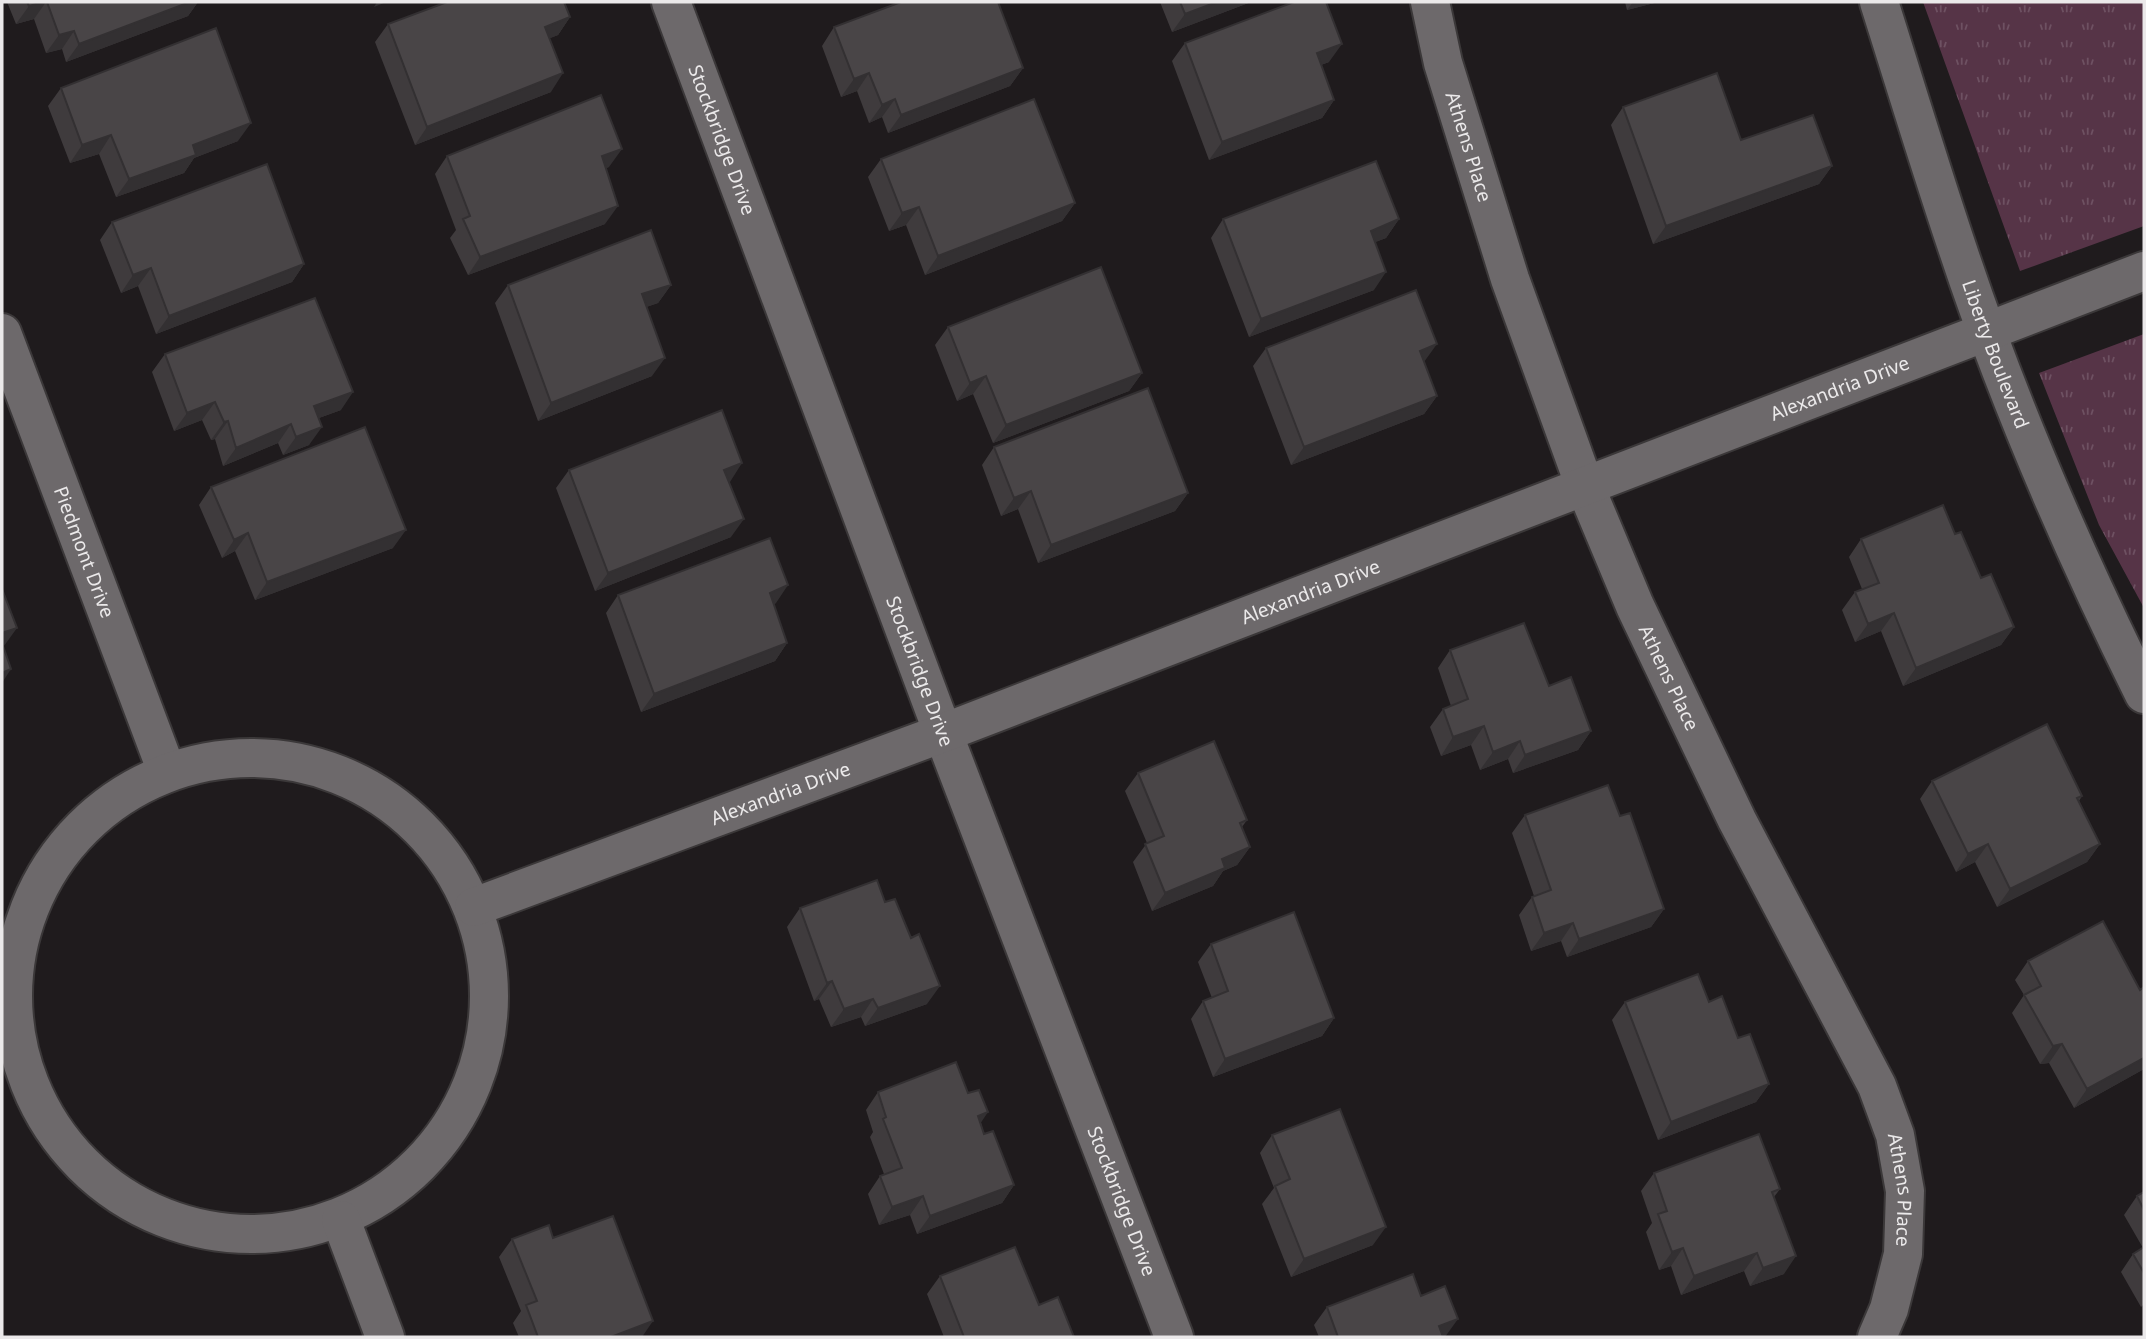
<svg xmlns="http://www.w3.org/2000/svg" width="2146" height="1339" font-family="'Noto Sans',sans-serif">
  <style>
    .grass { fill: url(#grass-tufts) }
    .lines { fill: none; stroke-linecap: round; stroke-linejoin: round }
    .street-casing { stroke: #3b3839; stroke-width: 42 }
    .street { stroke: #6d696b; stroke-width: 38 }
    .wall { fill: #3f3b3d }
    .shaded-wall { fill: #333032 }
    .building { fill: #494547; stroke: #333032; stroke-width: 2 }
    .labels { text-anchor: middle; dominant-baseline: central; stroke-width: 6; stroke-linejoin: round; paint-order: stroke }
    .street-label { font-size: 19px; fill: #ebe9ea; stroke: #161214 }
  </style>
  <defs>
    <pattern id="grass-tufts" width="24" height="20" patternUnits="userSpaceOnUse" patternTransform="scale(1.75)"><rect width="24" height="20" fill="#563447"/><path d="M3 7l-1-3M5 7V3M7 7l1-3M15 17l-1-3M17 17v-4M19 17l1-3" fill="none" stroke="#6e5162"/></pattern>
  </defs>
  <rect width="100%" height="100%" fill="#1f1b1d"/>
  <path class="grass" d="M1923 2H2144V226L2020 271Z
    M2144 334V608L2099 525 2039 373Z"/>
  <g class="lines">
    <defs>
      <g id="street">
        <path id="s1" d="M671 2 943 733 1174 1337"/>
        <path id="s2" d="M1430 2 1443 63 1510 279 1584 484 1635 606 1737 820 1877 1086 1895 1135 1905 1191 1903 1254 1889 1309 1877 1337"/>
        <path id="s3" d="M1879 2C1905 84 1930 167 1958 250 2008 401 2073 551 2144 694"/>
        <path id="s4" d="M2 333 167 772"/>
        <circle cx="251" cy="996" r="238"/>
        <path id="s5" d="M474 907 943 733 2144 271"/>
        <path d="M341 1220 385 1337"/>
      </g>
    </defs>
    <use href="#street" class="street-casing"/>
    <use href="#street" class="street"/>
  </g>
  <path class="wall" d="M7 2H198L188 16 66 62 62 49 46 53 34 19 16 24Z
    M1160 2H1251L1172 32Z
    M1625 2H1658L1627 10Z
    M570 17 558 35 550 38 551 92 415 145 375 42 388 24Z
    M834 27 1023 68 1010 86 888 133 882 117 869 123 857 91 841 97 822 46Z
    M1185 43 1329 62 1321 65 1334 100 1322 118 1209 160 1172 61Z
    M61 88 238 141 194 158 184 173 116 197 99 154 70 163 48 106Z
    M1623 107 1741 140 1832 166 1819 184 1653 244 1611 125Z
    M447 156 609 167 606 168 605 224 468 275 450 238 456 230 435 174Z
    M881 159 1075 203 1062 221 925 275 906 225 889 231 868 177Z
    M1223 219H1399L1386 238 1375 242 1374 290 1249 337 1211 238Z
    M112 222 304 264 292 282 156 334 138 286 121 293 100 240Z
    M508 285H671L658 303 646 307 652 376 538 421 495 303Z
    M948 327 1142 373 1129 391 993 443 973 394 957 401 935 345Z
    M1266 348 1437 396 1424 414 1291 465 1253 366Z
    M165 354 341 410 319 418 309 445 283 455 278 443 223 466 215 439 211 440 202 420 174 431 152 372Z
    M994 447 1188 493 1175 511 1038 563 1018 509 1001 516 982 465Z
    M569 470 730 482 731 537 595 591 556 488Z
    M211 487 393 548 255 600 235 551 222 558 199 505Z
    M1955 534 1981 578 2014 627 2001 645 1903 686 1881 631 1855 642 1842 610 1855 592 1862 589 1849 557 1861 539Z
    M618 595 776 603 774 604 787 643 775 661 641 712 606 613Z
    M1450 650 1549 686 1591 731 1578 750 1513 773 1508 759 1480 770 1471 745 1441 756 1430 727 1443 709 1451 706 1438 668Z
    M1138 773 1247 820 1242 827 1250 847 1237 865 1223 871 1213 886 1152 911 1133 862 1147 843 1125 791Z
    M1932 781 2082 796 2079 801 2100 844 2087 862 1997 907 1975 862 1956 872 1920 799Z
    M1525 815 1620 816 1664 909 1651 927 1567 957 1561 941 1531 951 1519 915 1532 897 1534 896 1512 833Z
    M885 902 927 1004 865 1026 861 1017 831 1027 819 999 814 1001 787 927 800 908Z
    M1211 944 1334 1018 1322 1036 1213 1077 1191 1019 1203 1001 1212 998 1198 962Z
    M2028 961 2140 990 2144 987V1069L2074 1108 2049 1063 2040 1064 2012 1013 2024 995 2015 980Z
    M1625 1002H1709L1738 1038 1769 1084 1756 1102 1658 1140 1612 1020Z
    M878 1092 981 1123 984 1134 1014 1185 1002 1203 917 1234 910 1215 879 1225 868 1194 880 1176 884 1174 870 1137 873 1132 866 1110Z
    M1272 1135 1373 1245 1291 1277 1262 1204 1274 1188 1260 1153Z
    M1654 1173 1780 1189 1774 1197 1784 1274 1750 1286 1744 1271 1681 1295 1671 1266 1659 1270 1646 1232 1652 1223 1641 1191Z
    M2144 1192V1304L2141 1307 2121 1272 2133 1254 2143 1248 2124 1215 2137 1196Z
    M553 1238 642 1337H519L513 1323 521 1311 499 1257 512 1239Z
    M940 1276 1039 1305 1074 1337H944L927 1294Z
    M1421 1296 1445 1337H1319L1314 1325 1327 1307Z"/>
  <path class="shaded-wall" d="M43 2H46L34 19 16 24 29 6Z
    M190 2H198L188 16 66 62 79 44Z
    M377 2H386L374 7Z
    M1217 2H1251L1172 32 1185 14Z
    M1633 2H1658L1627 10Z
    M570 17 558 35 533 45 545 27Z
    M74 31 62 49 46 53 59 35Z
    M1342 44 1329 62 1304 71 1317 53Z
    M1023 68 1010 86 888 133 901 115Z
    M563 73 551 92 415 145 427 127Z
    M869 73 857 91 841 97 854 79Z
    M895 99 882 117 869 123 882 105Z
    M1334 100 1322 118 1209 160 1222 142Z
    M251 123 238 141 194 158 184 173 116 197 129 179 193 145Z
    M111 135 99 154 70 163 82 145Z
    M622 149 609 167 589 174 602 156Z
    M1832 166 1819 184 1653 244 1666 226Z
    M1075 203 1062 221 925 275 938 256Z
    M618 206 605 224 468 275 480 257Z
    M919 207 906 225 889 231 902 213Z
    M1399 219 1386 238 1358 249 1371 231Z
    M304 264 292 282 156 334 169 316Z
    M151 268 138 286 121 293 133 275Z
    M1386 272 1374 290 1249 337 1261 319Z
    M671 285 658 303 629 313 642 294Z
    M1437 344 1424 362 1420 351Z
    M665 358 652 376 538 421 551 403Z
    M1142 373 1129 391 993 443 1006 425Z
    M986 376 973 394 957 401 970 383Z
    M353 392 341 410 302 424 314 406Z
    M1437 396 1424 414 1291 465 1304 447Z
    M215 402 202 420 174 431 187 413Z
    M228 421 215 439 211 440 224 422Z
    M291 424 278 443 223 466 236 448Z
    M322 427 309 445 283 455 296 437Z
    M742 463 730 482 712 488 724 470Z
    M1031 491 1018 509 1001 516 1014 498Z
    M1188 493 1175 511 1038 563 1051 545Z
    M744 519 731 537 595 591 608 573Z
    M406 530 393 548 255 600 267 582Z
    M248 533 235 551 222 558 234 540Z
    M788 585 776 603 757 611 770 593Z
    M1894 613 1881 631 1855 642 1868 624Z
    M2014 627 2001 645 1903 686 1916 668Z
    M17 628 4 646 2 647V633Z
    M787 643 775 661 641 712 654 694Z
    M11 669 2 683V673Z
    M1484 726 1471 745 1441 756 1453 737Z
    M1591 731 1578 750 1513 773 1525 755Z
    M1520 741 1508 759 1480 770 1493 752Z
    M1988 844 1975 862 1956 872 1968 854Z
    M2100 844 2087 862 1997 907 2010 889Z
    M1250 847 1237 865 1223 871 1213 886 1152 911 1165 893 1222 859Z
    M1664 909 1651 927 1567 957 1579 939Z
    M1573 923 1561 941 1531 951 1544 933Z
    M832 981 819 999 814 1001 827 983Z
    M940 986 927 1004 865 1026 878 1008Z
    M873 999 861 1017 831 1027 844 1009Z
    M1334 1018 1322 1036 1213 1077 1225 1059Z
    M2062 1044 2049 1063 2040 1064 2053 1046Z
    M2144 1058V1069L2074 1108 2087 1089Z
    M1769 1084 1756 1102 1658 1140 1671 1122Z
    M988 1112 976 1130 978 1116Z
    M1014 1185 1002 1203 917 1234 930 1216Z
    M923 1196 910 1215 879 1225 892 1207Z
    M1386 1227 1373 1245 1291 1277 1304 1259Z
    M1683 1248 1671 1266 1659 1270 1672 1252Z
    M1757 1253 1744 1271 1681 1295 1694 1276Z
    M1796 1256 1784 1274 1750 1286 1763 1268Z
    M1458 1319 1445 1337H1431L1439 1326Z
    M653 1321 642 1337H611Z"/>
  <path class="building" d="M27 2H43L29 6Z
    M47 2H190L79 44 74 31 59 35Z
    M447 2H564L570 17 545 27 563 73 427 127 388 24Z
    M901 2H998L1023 68 901 115 895 99 882 105 869 73 854 79 834 27Z
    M1180 2H1217L1185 14Z
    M1294 2H1326L1342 44 1317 53 1334 100 1222 142 1185 43Z
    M216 28 251 123 193 145 196 155 129 179 111 135 82 145 61 88Z
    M1717 73 1741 140 1813 115 1832 166 1666 226 1623 107Z
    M601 95 622 149 602 156 618 206 480 257 463 219 470 216 447 156Z
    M1034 99 1075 203 938 256 919 207 902 213 881 159Z
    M1376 161 1399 219 1371 231 1386 272 1261 319 1223 219Z
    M267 164 304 264 169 316 151 268 133 275 112 222Z
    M651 230 671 285 642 294 665 358 551 403 508 285Z
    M1101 267 1142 373 1006 425 986 376 970 383 948 327Z
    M1416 290 1437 344 1420 351 1437 396 1304 447 1266 348Z
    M315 298 353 392 314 406 322 427 296 437 291 424 236 448 228 421 224 422 215 402 187 413 165 354Z
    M1148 388 1188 493 1051 545 1031 491 1014 498 994 447Z
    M722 410 742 463 724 470 744 519 608 573 569 470Z
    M365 427 406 530 267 582 248 533 234 540 211 487Z
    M1943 505 1955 534 1961 532 1981 578 1991 574 2014 627 1916 668 1894 613 1868 624 1855 592 1879 583 1861 539Z
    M770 538 788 585 770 593 787 643 654 694 618 595Z
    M2 589 17 628 2 633Z
    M1524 623 1549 686 1571 677 1591 731 1525 755 1520 741 1493 752 1484 726 1453 737 1443 709 1468 699 1450 650Z
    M2 643 11 669 2 673Z
    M2047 724 2082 796 2077 798 2100 844 2010 889 1988 844 1968 854 1932 781Z
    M1214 741 1247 820 1240 823 1250 847 1222 859 1225 868 1165 893 1145 844 1164 836 1138 773Z
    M1608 785 1620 816 1630 813 1664 909 1579 939 1573 923 1544 933 1532 897 1551 890 1525 815Z
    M877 880 885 902 895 899 911 938 919 934 940 986 878 1008 873 999 844 1009 832 981 827 983 800 908Z
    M1294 912 1334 1018 1225 1059 1203 1001 1228 991 1211 944Z
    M2103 921 2140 990 2144 987V1058L2087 1089 2062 1044 2053 1046 2024 995 2041 986 2028 961Z
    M1698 974 1709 1002 1722 996 1738 1038 1750 1034 1769 1084 1671 1122 1625 1002Z
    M956 1062 968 1093 979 1090 988 1112 978 1116 984 1134 993 1131 1014 1185 930 1216 923 1196 892 1207 880 1176 902 1168 883 1119 886 1117 878 1092Z
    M1340 1109 1386 1227 1304 1259 1275 1186 1290 1179 1272 1135Z
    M1759 1134 1780 1189 1772 1192 1796 1256 1763 1268 1757 1253 1694 1276 1683 1248 1672 1252 1658 1214 1667 1211 1654 1173Z
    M2144 1192V1210L2137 1196Z
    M613 1216 653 1321 611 1337H538L526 1305 537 1301 512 1239 549 1225 553 1238Z
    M1015 1247 1039 1305 1058 1297 1074 1337H964L940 1276Z
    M2144 1247V1273L2133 1254Z
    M1413 1274 1421 1296 1445 1286 1458 1319 1439 1326 1443 1337H1338L1327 1307Z"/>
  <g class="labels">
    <g class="street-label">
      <text stroke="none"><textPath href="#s1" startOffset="147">Stockbridge Drive</textPath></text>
      <text stroke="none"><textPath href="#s2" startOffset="150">Athens Place</textPath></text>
      <text stroke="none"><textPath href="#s3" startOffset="371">Liberty Boulevard</textPath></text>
      <text stroke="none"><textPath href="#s5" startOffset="1461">Alexandria Drive</textPath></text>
      <text stroke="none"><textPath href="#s4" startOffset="234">Piedmont Drive</textPath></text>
      <text stroke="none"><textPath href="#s5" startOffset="894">Alexandria Drive</textPath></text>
      <text stroke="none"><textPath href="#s1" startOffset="714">Stockbridge Drive</textPath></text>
      <text stroke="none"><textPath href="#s2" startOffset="718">Athens Place</textPath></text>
      <text stroke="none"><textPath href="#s5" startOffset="327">Alexandria Drive</textPath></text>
      <text stroke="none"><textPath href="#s2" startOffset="1284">Athens Place</textPath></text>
      <text stroke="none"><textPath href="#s1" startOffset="1281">Stockbridge Drive</textPath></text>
    </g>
  </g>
  <rect width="2146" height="1339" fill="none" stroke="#ebe9ea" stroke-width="7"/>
</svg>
